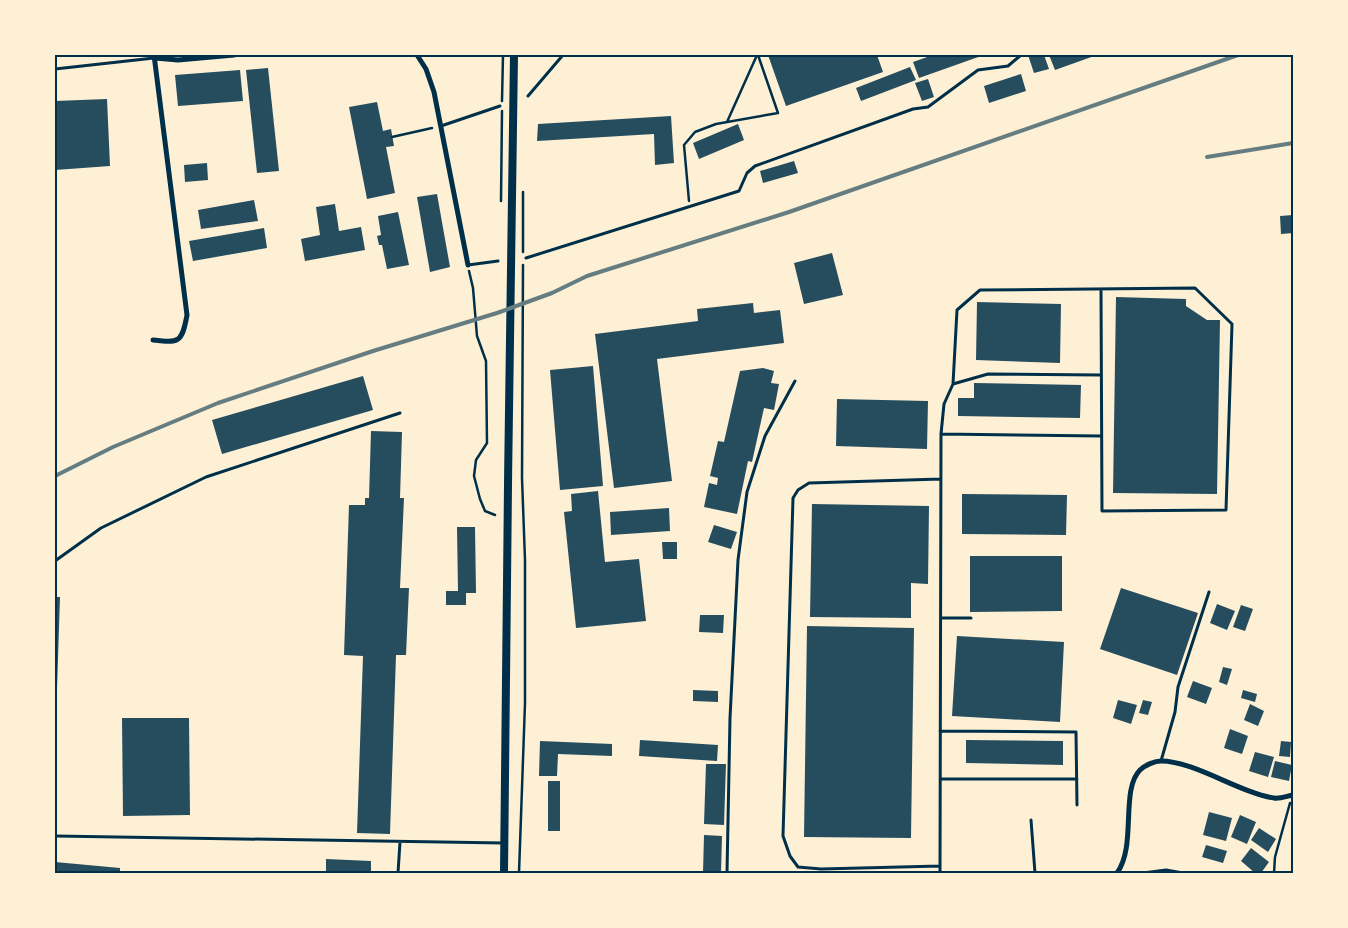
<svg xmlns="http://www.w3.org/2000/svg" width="1348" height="928" font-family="'Open Sans',sans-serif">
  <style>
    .building { fill: #264d5e }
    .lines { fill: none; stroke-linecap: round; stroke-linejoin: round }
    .path { stroke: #003049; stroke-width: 2.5 }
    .service { stroke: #003049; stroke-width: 3 }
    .minor { stroke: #003049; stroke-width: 5 }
    .tertiary { stroke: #003049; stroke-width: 8 }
    .rail { stroke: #657d81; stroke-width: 4 }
    .neatline { fill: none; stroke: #003049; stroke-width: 2 }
  </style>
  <rect width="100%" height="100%" fill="#fdf0d5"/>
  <path class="building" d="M768 55H877L883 72 786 106Z
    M933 55H984L919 78 913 62Z
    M1028 55H1044L1049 69 1034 73Z
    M1049 55H1097L1055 70Z
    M910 67 916 80 861 101 856 88Z
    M268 68 279 171 257 173 246 70Z
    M240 70 243 101 178 106 175 75Z
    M1021 74 1026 91 989 103 984 86Z
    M928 79 934 97 922 101 915 83Z
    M107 99 110 166 55 170V101Z
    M377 102 383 131 391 129 394 146 386 147 395 193 367 199 349 107Z
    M671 116 674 163 655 165 654 134 537 141 538 124Z
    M738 124 744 140 699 159 693 143Z
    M794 161 798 173 763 183 760 171Z
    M207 163 208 180 185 182 184 165Z
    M437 194 450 267 430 272 417 197Z
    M254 200 258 221 201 229 198 210Z
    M335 204 339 231 361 227 365 250 305 261 301 239 320 235 316 207Z
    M398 212 409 265 387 269 382 245H379L377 236 381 235 378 216Z
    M1293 215V233L1281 234 1280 216Z
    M264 228 267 248 193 261 189 241Z
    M832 253 843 295 804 304 794 263Z
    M1116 297 1186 299V306L1207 320H1220L1217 494 1113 493Z
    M977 302 1061 304 1060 363 976 360Z
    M753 303 754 313 780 310 784 343 657 359 672 481 614 488 595 334 698 321 697 309Z
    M593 366 603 486 560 490 550 370Z
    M763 368 774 371 771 383 779 384 774 410 764 408 752 462 748 461 737 514 704 507 709 483 717 485 718 478 710 476 718 441 724 442 740 371Z
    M363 376 373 410 222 454 212 420Z
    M974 383 1081 385 1080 418 958 416V398H974Z
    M837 399 928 401 927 449 836 446Z
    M371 431 402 432 400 498H404L400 588H409L406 655H396L390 834 357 833 363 656 344 655 349 505H365V498H369Z
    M598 491 605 562 639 559 646 621 576 628 564 512 572 511 571 494Z
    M962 494 1067 495 1066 535 962 534Z
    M812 504 929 506 928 584 911 583V618L810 617Z
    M669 508 670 531 611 535 610 512Z
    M714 525 737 532 731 549 708 542Z
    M457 527H475L476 593H466V605H446V591H458Z
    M662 542H677V559H663Z
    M970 556H1062V611L970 612Z
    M1121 588 1198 613 1177 675 1100 649Z
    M55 597H60L57 689H55Z
    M1217 604 1235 611 1227 630 1210 623Z
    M1241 605 1253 609 1245 631 1233 627Z
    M700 615H724L723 633 699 632Z
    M807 626 914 628 911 838 804 837Z
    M957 636 1064 642 1060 722 952 716Z
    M1223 667 1232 669 1227 685 1219 682Z
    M1193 681 1212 688 1206 704 1187 697Z
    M693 690 718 691V702L693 701Z
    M1243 690 1257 694 1255 702 1241 698Z
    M1118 700 1137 705 1131 724 1113 718Z
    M1143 700 1152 702 1148 715 1139 713Z
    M1250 704 1264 711 1258 726 1244 720Z
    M122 718H189L190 815 123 816Z
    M1230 729 1248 736 1242 754 1224 748Z
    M640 740 718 745 717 761 639 756Z
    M966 740 1063 741V765L966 763Z
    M540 741 612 744V756L558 754 557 776H539Z
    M1281 741 1291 742 1290 757 1279 756Z
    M1255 752 1274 757 1268 777 1249 771Z
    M1275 761 1292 765 1289 781 1271 777Z
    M706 764H726L724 825 704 824Z
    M548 781H560V831H548Z
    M1209 812 1232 818 1226 841 1203 835Z
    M1240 815 1256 822 1247 844 1231 837Z
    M1259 828 1276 839 1268 852 1251 840Z
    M704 835 722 836 721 873H703Z
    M1206 845 1227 851 1223 863 1202 857Z
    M1251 848 1269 862 1261 873H1255L1241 861Z
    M326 859 371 861V873H326Z
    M55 862 120 868V873H55Z"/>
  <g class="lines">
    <path class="path" d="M502 101 503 55
      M727 122 757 55
      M392 137 432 128
      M501 201 502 111
      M689 201 684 145 695 132 716 124 778 113 758 55
      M523 252V192
      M469 271 473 288 477 336 486 361 487 443 476 460 474 476 480 499 485 511 495 515
      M519 873 525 703V560L522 478 523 265
      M1274 873 1275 857 1290 803"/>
    <path class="service" d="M55 69 154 58
      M528 96 563 55
      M441 126 500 106
      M526 258 739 191 747 173 755 166 913 109 928 107 978 70 1008 66 1021 55
      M468 265 498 261
      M1101 375 988 374 953 384 957 310 980 290 1195 288 1232 324 1226 510 1102 511 1101 289
      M941 434 1101 436
      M55 561 101 528 206 477 400 413
      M941 618H971
      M940 731 1076 732 1077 805
      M1161 761 1175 712 1178 687 1209 592
      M940 779H1077
      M1031 820 1035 873
      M55 836 504 843
      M940 866 821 869 798 867 790 856 783 836 793 498 798 490 809 483 941 479
      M398 873 400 842
      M727 873 730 718 738 560 747 492 765 436 795 381
      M940 873 941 434 944 404 953 384
      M1143 873 1166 870 1183 873"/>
    <path class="minor" d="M417 55 426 69 434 92 468 265
      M155 58 178 60 234 55
      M153 340C179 343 182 343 187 315L154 55
      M1117 873C1137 846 1120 790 1140 770 1145 765 1155 761 1161 761 1194 761 1240 793 1274 798 1280 799 1287 796 1293 795"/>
    <path class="tertiary" d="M504 873C505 600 511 328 514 55"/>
    <path class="rail" d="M1207 157 1293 143
      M55 476 113 447 218 403 373 351 497 313 552 293 587 276 789 212 1238 55"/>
  </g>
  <rect width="1348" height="928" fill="none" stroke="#fdf0d5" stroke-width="112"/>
  <rect x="56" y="56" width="1236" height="816" class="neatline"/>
</svg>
